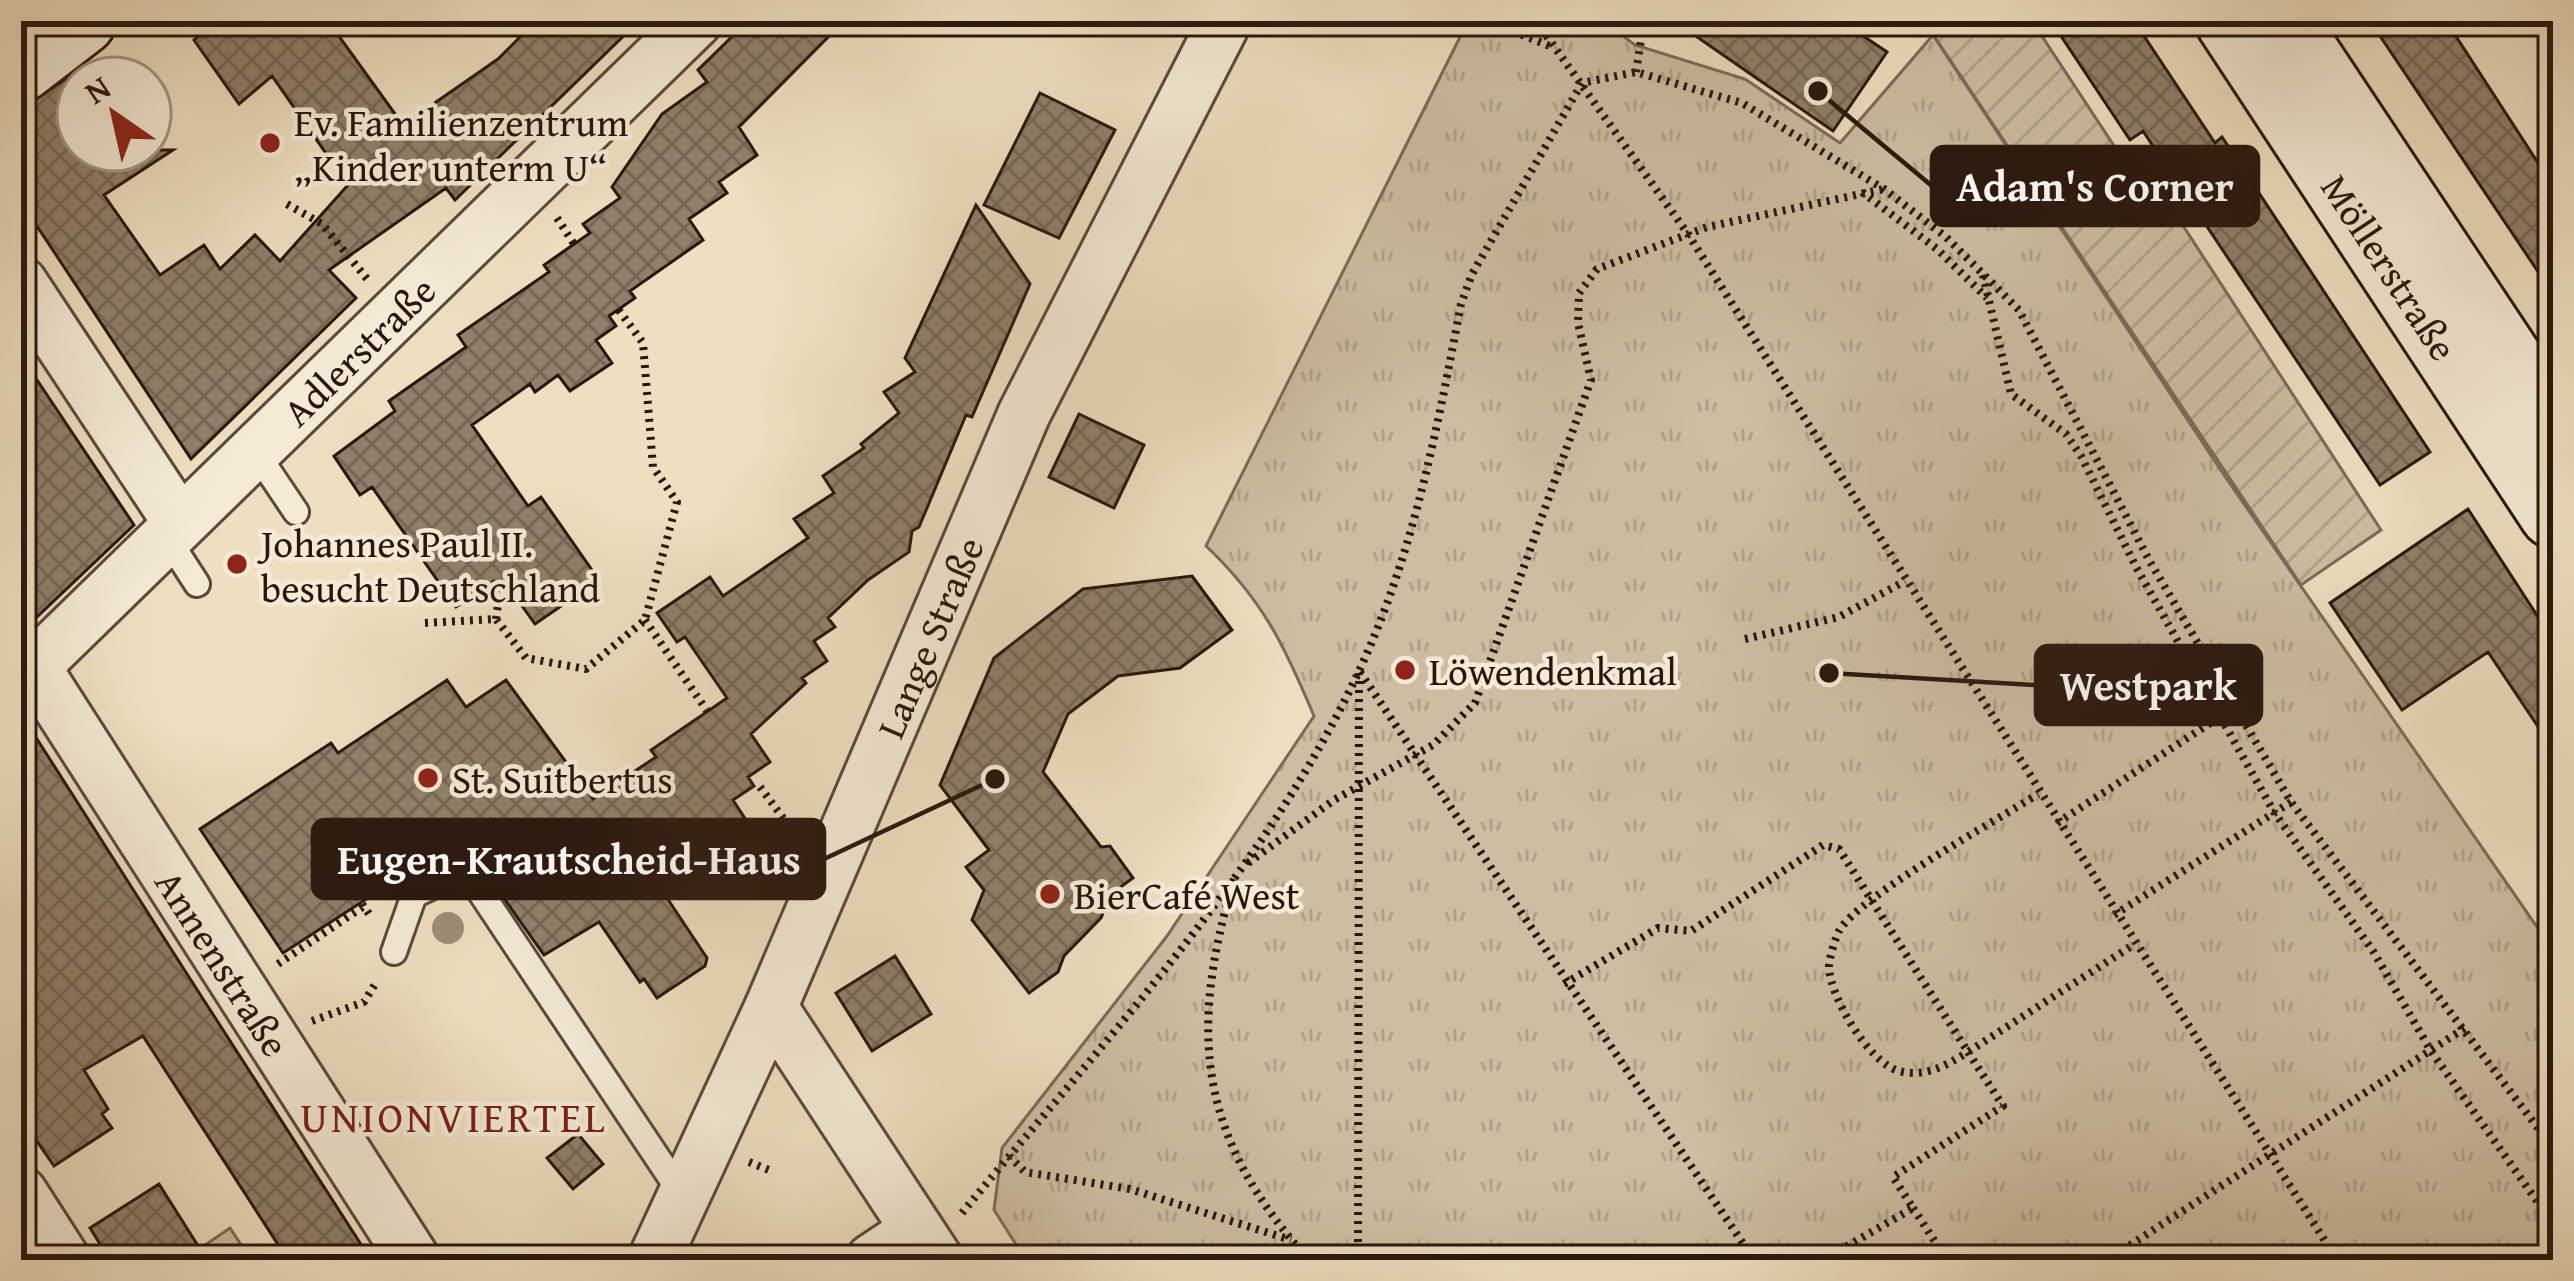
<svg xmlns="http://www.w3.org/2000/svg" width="2574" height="1281" font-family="'Gentium Book Plus',serif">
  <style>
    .park { fill: url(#park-tufts); stroke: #7b6a58; stroke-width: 3 }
    .garden { fill: url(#garden-furrows); stroke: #7b6a58; stroke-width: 3 }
    .building { fill: url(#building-cross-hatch); stroke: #29170f; stroke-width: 3 }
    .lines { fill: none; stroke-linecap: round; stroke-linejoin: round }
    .lane-casing { stroke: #5a493b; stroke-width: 30 }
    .street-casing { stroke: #5a493b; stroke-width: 57 }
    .secondary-casing { stroke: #29170f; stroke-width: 72 }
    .path { stroke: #29170f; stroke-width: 8; stroke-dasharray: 3 6; stroke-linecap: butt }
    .lane { stroke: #f4ead6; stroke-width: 24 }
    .street { stroke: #f4ead6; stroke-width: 51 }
    .secondary { stroke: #f4ead6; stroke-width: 66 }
    .tree { fill: #9d8c77 }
    .poi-dot { fill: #8f2418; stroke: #f4ead6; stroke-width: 4.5 }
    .labels { text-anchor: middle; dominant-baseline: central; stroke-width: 9; stroke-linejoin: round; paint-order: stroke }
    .poi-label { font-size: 39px; fill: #29170f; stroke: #f4ead6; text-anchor: start }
    .street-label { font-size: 39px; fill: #29170f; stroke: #f4ead6 }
    .neighbourhood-label { font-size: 42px; letter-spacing: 3px; fill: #7a1f14; stroke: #f4ead6 }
    .leader { fill: none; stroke: #29170f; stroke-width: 4.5 }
    .callout-dot { fill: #29170f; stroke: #f4ead6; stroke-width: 4.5 }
    .callout { fill: #29170f; stroke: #29170f; stroke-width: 4.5 }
    .callout-label { font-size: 42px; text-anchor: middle; font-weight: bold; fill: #fff }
  </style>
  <defs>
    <pattern id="park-tufts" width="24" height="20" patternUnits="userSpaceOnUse" patternTransform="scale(3)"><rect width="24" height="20" fill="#cdbda2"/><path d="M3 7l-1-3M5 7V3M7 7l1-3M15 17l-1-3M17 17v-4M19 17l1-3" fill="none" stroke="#b0a28a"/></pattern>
    <pattern id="garden-furrows" width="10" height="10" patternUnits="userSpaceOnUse" patternTransform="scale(3)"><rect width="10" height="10" fill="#cdbda2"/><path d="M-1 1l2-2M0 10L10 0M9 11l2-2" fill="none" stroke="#b0a28a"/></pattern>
    <pattern id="building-cross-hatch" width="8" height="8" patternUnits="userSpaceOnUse" patternTransform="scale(3)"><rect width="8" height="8" fill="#8f7f6b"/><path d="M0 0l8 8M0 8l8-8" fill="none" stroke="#756756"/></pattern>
  </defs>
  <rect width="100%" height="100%" fill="#eedfc0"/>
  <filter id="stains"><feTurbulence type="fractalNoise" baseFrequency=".00167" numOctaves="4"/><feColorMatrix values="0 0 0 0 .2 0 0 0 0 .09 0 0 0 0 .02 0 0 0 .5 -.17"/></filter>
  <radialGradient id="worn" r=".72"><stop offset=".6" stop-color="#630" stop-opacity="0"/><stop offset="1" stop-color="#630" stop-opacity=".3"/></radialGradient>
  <path class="park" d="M1468 21H1603L1635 45 1745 79 1840 143 1933 35 2224 475 2553 950V1260H1026L994 1210 1002 1148 1167 936 1314 716C1284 645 1263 600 1206 546Z
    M230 1228 251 1260H183Z"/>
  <path class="garden" d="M1924 21H2032L2126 164 2139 158 2381 530 2301 585Z"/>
  <path class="building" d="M216 21H328L403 125 498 59 536 21H639L455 200 446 188 329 270 356 298 191 459 21 202V108L78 71V150H173L104 195 160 275 204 245 220 269 255 235 280 261 348 185 272 76 239 104 194 40Z
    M748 21H844L739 127 757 155 719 182 727 193 689 219 703 240 630 291 635 298 609 316 616 326 596 340 612 363 570 391 558 375 535 392 530 384 472 425 528 506 541 497 599 580 535 624 507 585 500 590 494 581 456 607 372 487 360 495 334 456 395 411 389 401 466 347 458 335 549 272 544 265 590 233 583 224 620 198 612 187 662 114 707 82 698 70Z
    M1674 21H1841L1887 52 1833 131Z
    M2051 21H2134L2215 143 2222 137 2430 452 2380 485 2143 131 2130 140Z
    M2370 21H2446L2553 186V294Z
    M1040 93 1115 130 1059 238 984 205Z
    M976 205 1030 284 972 417 966 415 919 527 912 531 909 552 868 580 828 618 835 627 814 641 827 661 802 678 806 683 751 734 770 762 748 777 754 786 733 800 748 823 724 839 727 844 661 889 707 958 705 966 657 998 644 979 640 982 599 922 544 955 503 897 530 879 490 819 283 953 200 829 331 743 338 753 447 680 466 707 506 680 593 799 656 757 651 750 727 698 685 637 677 642 657 613 710 577 723 596 808 538 794 519 834 493 823 476 864 448 861 444 899 413 884 392 915 372 905 358Z
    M21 356 134 525 21 632Z
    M1079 414 1144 445 1114 508 1049 477Z
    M2468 509 2553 640V749L2488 652 2402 710 2330 603Z
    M1192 576 1232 630 1180 668 1118 676 1068 714 1043 772 1101 847 1110 846 1133 878 1111 894 1101 918 1064 956 1058 972 1029 993 972 920 984 890 966 867 989 850 940 785 994 658 1083 589Z
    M21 714 187 974 371 1260H288L143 1036 84 1070 108 1109 102 1114 112 1128 54 1166 21 1118Z
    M895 956 931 1014 872 1051 836 993Z
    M578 1134 603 1164 573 1189 547 1158Z
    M159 1184 207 1260H110L90 1228Z"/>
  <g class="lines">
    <defs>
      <path id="lane" d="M255 451 296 512
        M166 536 197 584
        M394 952 414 895 446 880 475 884 683 1196"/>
      <g id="street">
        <path d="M21 283 179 522"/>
        <path id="s1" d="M34 667 414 1260"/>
        <path id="s2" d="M21 679 696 21"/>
        <path d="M771 1007 937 1260"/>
        <path d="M21 1193 64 1260"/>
        <path id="s3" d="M654 1260 771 1007 1024 414 1225 21"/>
        <path d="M872 1260 917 1230"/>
      </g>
      <g id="secondary">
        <path id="s4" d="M2229 21 2553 514"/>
        <path d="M2284 21 2553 426"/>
        <path d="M21 68 82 21"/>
      </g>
    </defs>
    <use href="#lane" class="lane-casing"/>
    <use href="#street" class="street-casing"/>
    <use href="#secondary" class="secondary-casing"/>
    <path class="path" d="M1488 21 1552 47
      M1536 21 1688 234 2337 1260
      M1636 72 1641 40
      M1862 192 1937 249 1987 298
      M287 204 322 224 368 280
      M557 218 574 244
      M1983 275 2011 394 2066 434 2081 456 2136 567 2274 812 2373 951 2431 1051 2553 1224
      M496 619 500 590
      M645 620 707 711
      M425 623 496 619 526 658 586 669 645 620 677 502 653 467 643 343 618 309
      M1745 639 1839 617 1905 581
      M1360 672 1754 1260
      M760 787 795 834
      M2057 823 2221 716
      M1248 863 1334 800 1433 745 1475 703 1591 380 1578 323 1579 293 1597 269 1707 227 1884 189
      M1234 879C1188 1033 1198 1137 1309 1260
      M352 889 371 917
      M2114 915 2291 802
      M278 964 364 906
      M1564 984 1658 928 1691 931 1823 845 1839 849 1968 1052 2133 945
      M312 1021 364 1002 377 981
      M1009 1156 1025 1172 1130 1189 1291 1240
      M749 1162 769 1170
      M1913 1208 1947 1260
      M962 1213C1100 1045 1267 869 1359 671 1414 553 1437 430 1461 304L1472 274 1582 83 1636 72 1742 103 1884 189 1946 237 2019 310 2149 560 2291 802 2553 1148
      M1358 1260 1359 673
      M1823 1260 1913 1208 1893 1177 2003 1106 1968 1052C1947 1065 1925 1078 1899 1071 1869 1063 1830 997 1829 967 1829 958 1835 939 1839 931 1858 897 1999 819 2038 794
      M2107 1260 2465 1028"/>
    <use href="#lane" class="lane"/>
    <use href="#street" class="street"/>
    <use href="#secondary" class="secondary"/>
  </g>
  <circle class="tree" cx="448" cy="928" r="16"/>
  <g class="poi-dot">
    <circle cx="270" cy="143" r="12"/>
    <circle cx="237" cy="564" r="12"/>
    <circle cx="1405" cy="670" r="12"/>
    <circle cx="428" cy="778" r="12"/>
    <circle cx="1050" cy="894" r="12"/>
  </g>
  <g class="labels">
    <g class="poi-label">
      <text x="294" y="121">Ev. Familienzentrum<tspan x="294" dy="45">„Kinder unterm U“</tspan></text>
      <text x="261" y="542">Johannes Paul II.<tspan x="261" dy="45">besucht Deutschland</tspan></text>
      <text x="1429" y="670">Löwendenkmal</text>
      <text x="452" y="778">St. Suitbertus</text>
      <text x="1074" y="894">BierCafé West</text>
    </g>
    <g class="street-label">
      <text stroke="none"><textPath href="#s4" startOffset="294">Möllerstraße</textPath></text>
      <text stroke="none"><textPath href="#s2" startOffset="471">Adlerstraße</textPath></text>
      <text stroke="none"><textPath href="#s3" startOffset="681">Lange Straße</textPath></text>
      <text stroke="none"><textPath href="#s1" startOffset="351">Annenstraße</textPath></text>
    </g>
    <g class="neighbourhood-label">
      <text x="454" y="1116">UNIONVIERTEL</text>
    </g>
  </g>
  <path class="leader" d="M1818 91L1932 186M1829 673L2036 685M995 779L824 859"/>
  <g class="callout-dot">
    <circle cx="1818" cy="91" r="12"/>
    <circle cx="1829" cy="673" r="12"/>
    <circle cx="995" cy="779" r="12"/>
  </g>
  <g class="callout">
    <rect x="1932" y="147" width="326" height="78" rx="12"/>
    <rect x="2036" y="646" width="225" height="78" rx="12"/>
    <rect x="313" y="820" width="511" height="78" rx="12"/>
  </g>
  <g class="callout-label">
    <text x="2095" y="201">Adam's Corner</text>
    <text x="2148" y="700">Westpark</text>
    <text x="569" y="874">Eugen-Krautscheid-Haus</text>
  </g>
  <rect width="2574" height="1281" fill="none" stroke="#eedfc0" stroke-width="72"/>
  <rect x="24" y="24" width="2526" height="1233" fill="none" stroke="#29170f" stroke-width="6"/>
  <rect x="36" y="36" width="2502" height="1209" fill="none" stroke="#29170f" stroke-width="3"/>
  <g transform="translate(114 114) rotate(326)"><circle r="57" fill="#f4ead6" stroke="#a39686" stroke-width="3"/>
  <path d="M0-9L21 45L0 30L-21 45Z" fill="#8f2418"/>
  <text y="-18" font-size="33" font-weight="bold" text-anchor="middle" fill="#29170f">N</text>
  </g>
  <rect width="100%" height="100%" filter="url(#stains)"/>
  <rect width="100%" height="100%" fill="url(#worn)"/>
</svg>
